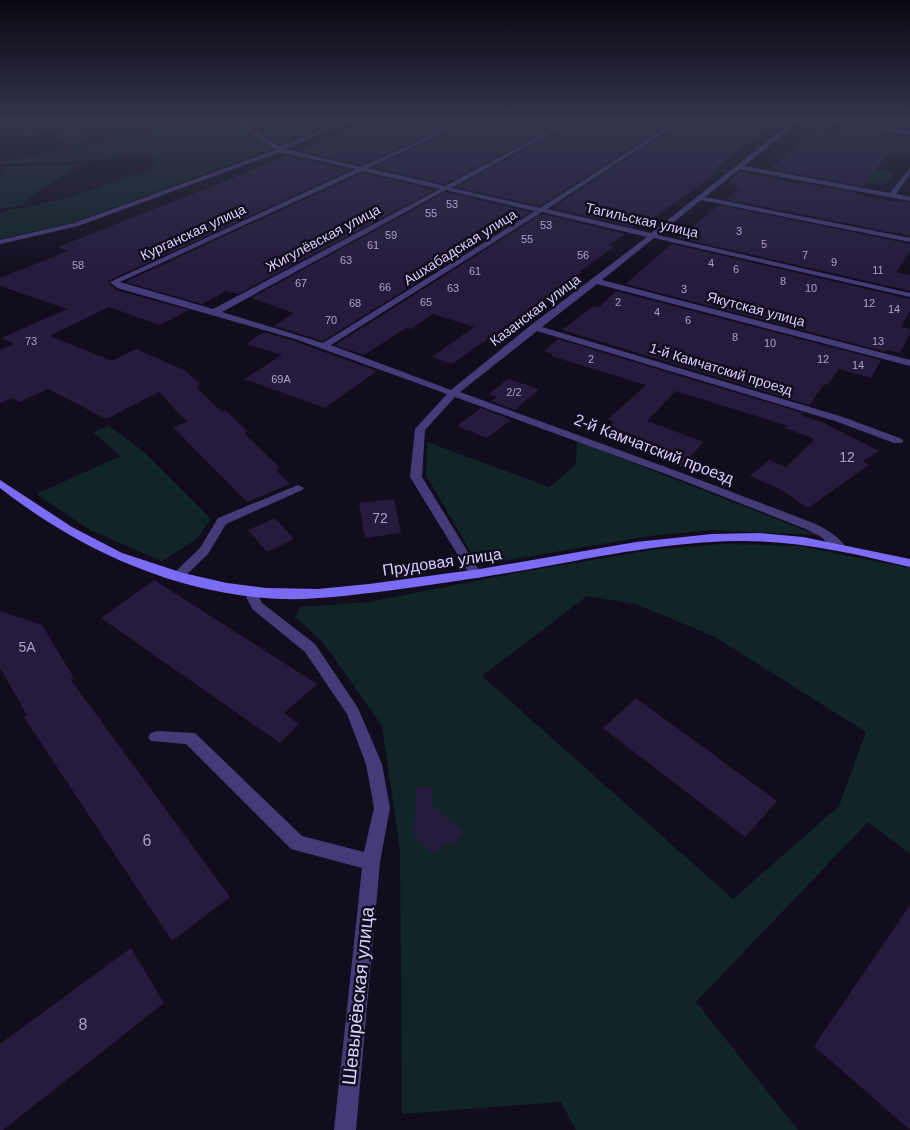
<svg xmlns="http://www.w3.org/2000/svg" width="910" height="1130" font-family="Helvetica,sans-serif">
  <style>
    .green { fill: #112527; fill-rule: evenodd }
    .building { fill: #251b3d }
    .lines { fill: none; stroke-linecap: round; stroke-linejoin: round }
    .street { fill: #443b79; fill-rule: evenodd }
    .secondary { fill: #7c6bf5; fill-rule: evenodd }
    .labels { text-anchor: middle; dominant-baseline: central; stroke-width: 5; stroke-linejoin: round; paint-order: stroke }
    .far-number-label { font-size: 11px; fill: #aaa0cc }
    .far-street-label { font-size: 14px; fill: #d7cdfc; stroke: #120d1d }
    .number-label { font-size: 14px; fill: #aaa0cc }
    .street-label { font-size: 16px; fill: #d7cdfc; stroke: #120d1d }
    .near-number-label { font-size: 16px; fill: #aaa0cc }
    .near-street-label { font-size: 19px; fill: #d7cdfc; stroke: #120d1d }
  </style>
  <rect width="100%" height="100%" fill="#120d1d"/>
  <path class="green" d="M255 118H350L282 144 276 143 252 127 249 123Z
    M239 125 269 145 272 149 72 223 0 239V212L68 198 150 169 156 163V158L137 154 109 158 108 160 0 164V161L30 157 165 127 199 130Z
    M84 164 41 189 23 205 0 209V175L5 167Z
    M873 169 889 171 894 175C886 186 878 185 864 181Z
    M109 426 143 451 211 519 197 539 162 561 90 530 36 494 121 456 93 432Z
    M577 441 817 535 713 530 649 536 490 563 480 562 473 556 426 475 427 442 549 487 576 465Z
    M722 544 799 546 910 568V854L868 822 696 1002 798 1130H576L561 1102 402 1114 400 850 382 726 323 642 295 617 300 607 369 602 527 571 658 549ZM587 596 636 604 715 637 866 732 839 806 733 899 482 676Z"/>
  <path class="building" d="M12 118H78L79 127 90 141 66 145 57 131 25 136Z
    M382 118 418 122 428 118H439L457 122 361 165 301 151 322 143 316 142 321 139Z
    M484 118H570L445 184 374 167 467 124 483 127Z
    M580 118H678L540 206 456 187Z
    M688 118H776L771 121 776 122 716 168 728 170 725 173 722 169 651 220 645 219 634 227 552 208Z
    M854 118H869L910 124V129L851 120Z
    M845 126 910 137V156L890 152 862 186 770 169 816 129 837 132Z
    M288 156 350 170 108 281 116 290 189 310 160 325 109 307 50 336 112 361 136 349 184 370 200 384 196 387 222 412 225 410 248 432 244 433 280 468 276 470 290 484 247 502 173 427 187 422 159 392 106 419 48 389 19 402 13 398 0 403V350L14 344 1 338 67 309 0 286V278L68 251 58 247Z
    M739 172 856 193 855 194 896 202 897 200 910 203V236L726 199 738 190 730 179Z
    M362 173 435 190 238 294 226 291 202 304 125 282Z
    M446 192 530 212 323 341 274 326 294 313 251 298Z
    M719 205 910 244V251L896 272 910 275V291L679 238Z
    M542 214 625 234 609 245 614 247 580 271 582 272 452 364 432 357 474 327 433 314 411 329 406 328 364 355 335 345Z
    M672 244 910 299V311L901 327 910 329V332L900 353 887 350 886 352 625 284Z
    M616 291 881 360 871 378 839 369 828 385 825 384 809 405 562 330 594 306 598 308Z
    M264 332 294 341 377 371 325 408 244 379 282 355 246 344Z
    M558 339 803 413 801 415 824 423 879 451 863 461 869 465 808 508 778 488 750 476 769 460 786 467 815 439 785 428 788 426 676 391 647 421 704 442 680 467 652 456 661 446 610 426 614 422 608 419 646 385 551 356 553 354 544 351Z
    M508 379 539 389 515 410 491 401 497 397 489 394Z
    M481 408 511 420 487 438 457 426Z
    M394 499 401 533 365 538 359 503Z
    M275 518 294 539 267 552 248 530Z
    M154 580 317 684 284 713 299 724 280 743 101 618Z
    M0 611 42 625 74 678 71 680 230 897 172 941 24 717 27 715 0 668Z
    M636 698 777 801 745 837 603 728Z
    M416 787H432L433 806 465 833 452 846 446 842 434 854 414 836Z
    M910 905V1130L814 1046Z
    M131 948 164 1003 3 1130H0V1044Z"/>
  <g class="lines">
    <path class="street" d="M246 118H252L247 123 249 126 280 147 352 118H358L285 149 361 167 470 118H475L368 168 445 186 573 118H578L451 188 540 208 681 118H686L547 209 651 233 797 118H803L744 166 890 193 910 168V174L896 194 910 197V201L740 169 705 197 910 238V242L701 200 658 235 910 293V297L654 238 602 280 910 360V366L597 284 542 327 843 417 902 439 903 441 902 443H894L835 421 537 331 460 392 682 473 816 524C827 530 838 536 845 546L843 549H835L821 537 808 530 674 477 455 397 425 430 422 477 482 575 480 578H472L410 477 415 429 447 394 295 339 117 288 110 282 356 169 280 152 78 226 0 244V240L74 223 276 150 245 128 241 123ZM362 171 440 189 213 309 120 282ZM446 190 535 211 323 343 222 312ZM542 212 647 237 531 325 451 390 331 345Z
      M811 118H821L910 131V135Z
      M298 485 304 488 302 490 226 524 208 554 182 579H174L172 576 174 573 200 548 218 518Z
      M250 587 255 589 262 603 315 644 358 708 382 764 390 808 380 862 356 1130H334L362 868 291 849 186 744 151 741 148 737 151 733 156 731 195 733 302 836 364 852 374 808 366 764 347 714 305 652 252 609 244 592 245 589Z"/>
    <path class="secondary" d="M0 480 72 527 122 553 183 573 227 583 266 588 318 589 369 584 480 569 636 542 712 534 759 533 803 537 910 559V567C853 553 796 540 737 541 669 542 602 556 536 568 486 577 436 584 386 591 351 595 317 600 282 599 178 595 81 551 0 488Z"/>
  </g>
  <linearGradient id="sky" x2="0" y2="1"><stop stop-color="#0a0710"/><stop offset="0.43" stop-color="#33354c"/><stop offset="1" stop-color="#33354c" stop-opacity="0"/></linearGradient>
  <rect width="910" height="276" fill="url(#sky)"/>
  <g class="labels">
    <g class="far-number-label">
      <text x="452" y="204">53</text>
      <text x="431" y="213">55</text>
      <text x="546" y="225">53</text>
      <text x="739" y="231">3</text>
      <text x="391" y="235">59</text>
      <text x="527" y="239">55</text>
      <text x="764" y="244">5</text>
      <text x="373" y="245">61</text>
      <text x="583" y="255">56</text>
      <text x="805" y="255">7</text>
      <text x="346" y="260">63</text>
      <text x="834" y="262">9</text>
      <text x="711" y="263">4</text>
      <text x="78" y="265">58</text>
      <text x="736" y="269">6</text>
      <text x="878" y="270">11</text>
      <text x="475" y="271">61</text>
      <text x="783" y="281">8</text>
      <text x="301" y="283">67</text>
      <text x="385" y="287">66</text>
      <text x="453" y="288">63</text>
      <text x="811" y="288">10</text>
      <text x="684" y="289">3</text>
      <text x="426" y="302">65</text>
      <text x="618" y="302">2</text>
      <text x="355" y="303">68</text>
      <text x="869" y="303">12</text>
      <text x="894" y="309">14</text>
      <text x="657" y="312">4</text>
      <text x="331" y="320">70</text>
      <text x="688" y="320">6</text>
      <text x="735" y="337">8</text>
      <text x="31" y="341">73</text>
      <text x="878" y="341">13</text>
      <text x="770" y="343">10</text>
      <text x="591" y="359">2</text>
      <text x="823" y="359">12</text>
      <text x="858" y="365">14</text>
      <text x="281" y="379">69А</text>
      <text x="514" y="392">2/2</text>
    </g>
    <g class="far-street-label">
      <text transform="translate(642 220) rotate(13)">Тагильская улица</text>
      <text transform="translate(193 232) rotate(-25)">Курганская улица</text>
      <text transform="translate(323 238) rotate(-28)">Жигулёвская улица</text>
      <text transform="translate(460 247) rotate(-32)">Ашхабадская улица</text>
      <text transform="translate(756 309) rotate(15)">Якутская улица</text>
      <text transform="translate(535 310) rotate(-37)">Казанская улица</text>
      <text transform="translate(721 369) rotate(17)">1-й Камчатский проезд</text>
    </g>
    <g class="number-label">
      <text x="847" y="457">12</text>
      <text x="380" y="518">72</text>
      <text x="27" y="647">5А</text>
    </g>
    <g class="street-label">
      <text transform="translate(654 449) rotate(21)">2-й Камчатский проезд</text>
      <text transform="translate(442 562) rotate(-8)">Прудовая улица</text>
    </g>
    <g class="near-number-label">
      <text x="147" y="840">6</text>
      <text x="83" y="1024">8</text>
    </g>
    <g class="near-street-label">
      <text transform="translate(358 996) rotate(-84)">Шевырёвская улица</text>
    </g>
  </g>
</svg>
